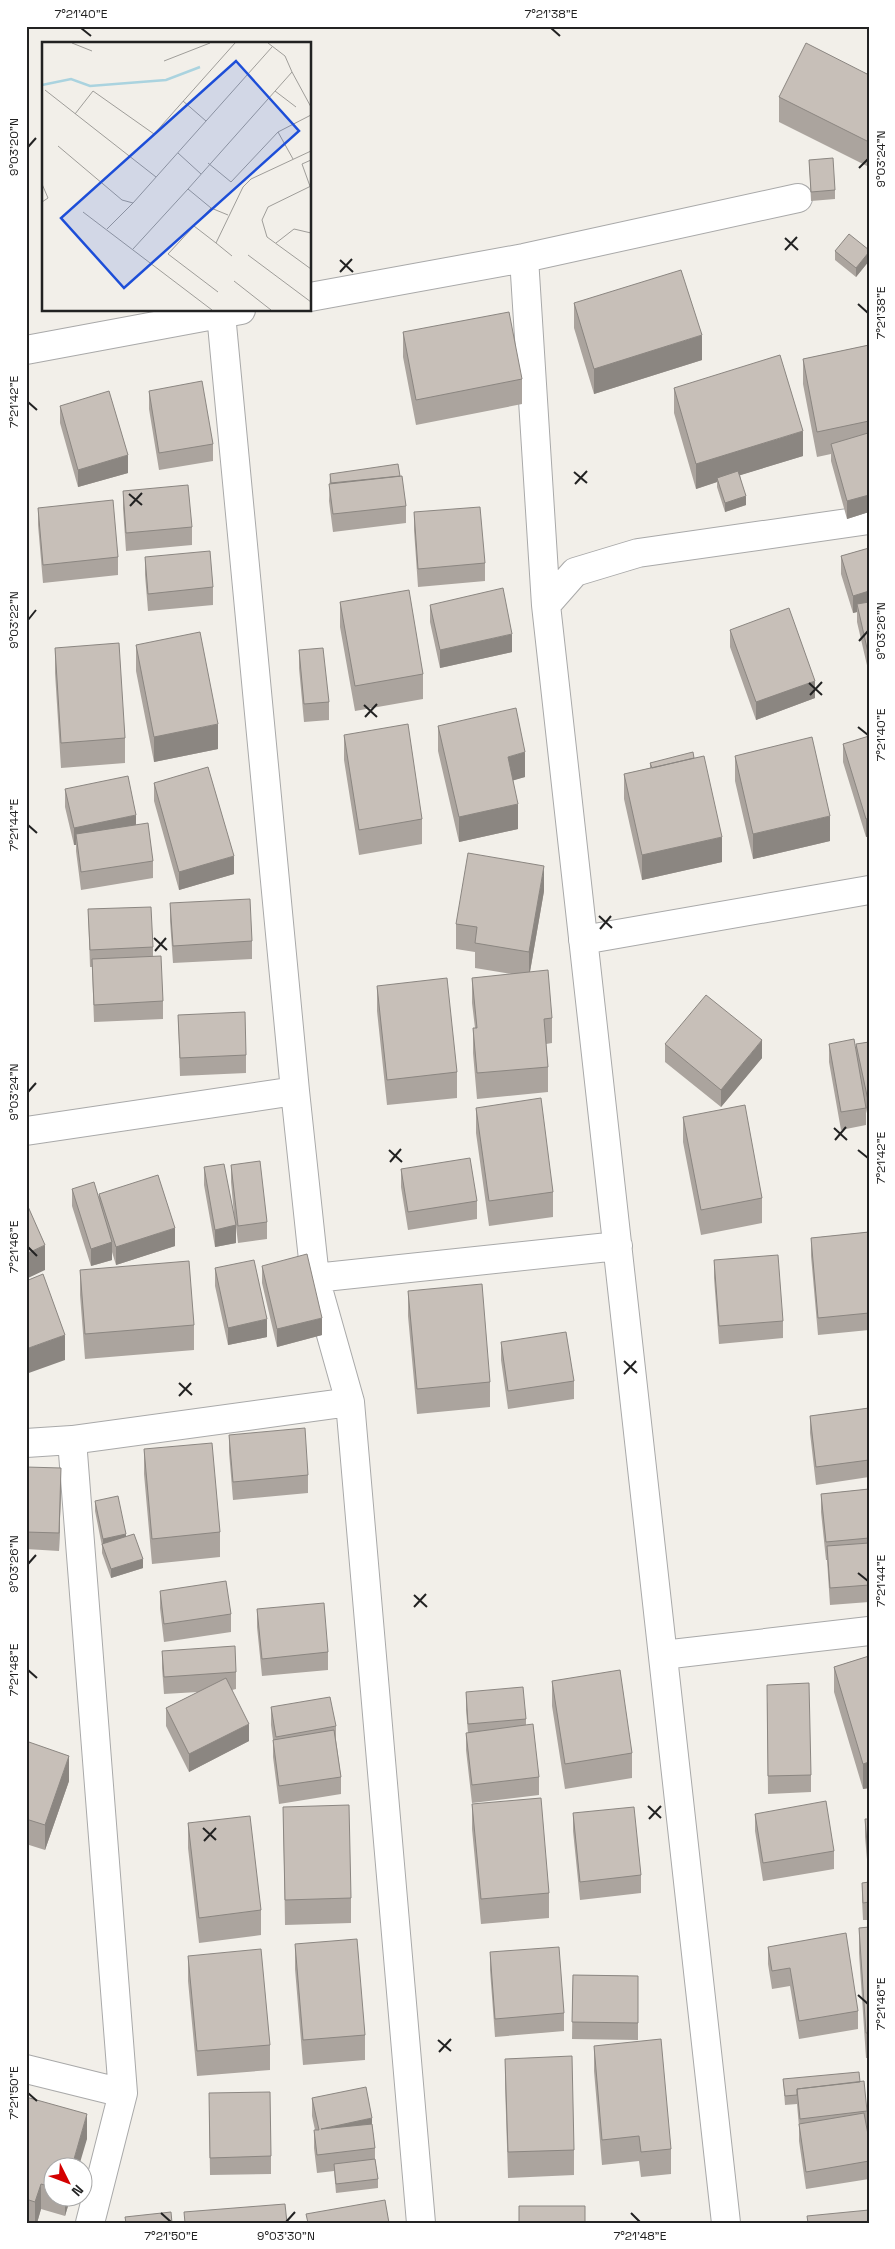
<svg xmlns="http://www.w3.org/2000/svg" width="895" height="2249" font-family="'Space Grotesk',sans-serif">
  <style>
    .lines { fill: none; stroke-linecap: round; stroke-linejoin: round }
    .minor-casing { stroke: #a9a9a9; stroke-width: 30 }
    .minor { stroke: #fff; stroke-width: 28 }
    .wall { fill: #aba49e }
    .shaded-wall { fill: #8b8681 }
    .building { fill: #c7bfb8; stroke: #8b8681 }
    .ticks { fill: none; stroke: #222; stroke-width: 2 }
    .inset-river { fill: none; stroke: #aad3df; stroke-width: 2.5 }
    .inset-road { fill: none; stroke: #9f9d99; stroke-width: 1 }
    .view { fill: #1d4ed8; fill-opacity: 0.15; stroke: #1d4ed8; stroke-width: 2.5 }
    .inset-edge { fill: none; stroke: #222; stroke-width: 2.5 }
    .neatline { fill: none; stroke: #222; stroke-width: 2 }
    .ticks-label { font-size: 12px; text-anchor: middle; fill: #222 }
  </style>
  <rect width="100%" height="100%" fill="#f2efe9"/>
  <g class="lines">
    <defs>
      <path id="minor" d="M524 258 546 605
        M310 297 524 258 798 198
        M26 350 241 310
        M583 940 869 890
        M295 1091 315 1278 350 1402 421 2223
        M26 1131 295 1091 221 314
        M315 1278 618 1246
        M26 1443 72 1440
        M663 1655 869 1631
        M26 2069 123 2093
        M90 2223 123 2093 72 1440 350 1402
        M726 2223 546 605 575 572 638 553 869 520"/>
    </defs>
    <use href="#minor" class="minor-casing"/>
    <use href="#minor" class="minor"/>
  </g>
  <path class="wall" d="M869 75V167L779 122V97Z
    M809 160 835 190V199L811 201Z
    M869 250V261L856 277 835 260V251Z
    M574 303 702 360 594 394 574 328Z
    M403 332 522 379V404L416 425 403 357Z
    M869 345V512L847 519 831 461V454L817 457 803 384V359Z
    M674 388 803 456 740 475 746 505 725 512 717 487V482L696 489 674 413Z
    M149 391 213 444V461L159 470 149 409Z
    M60 406 128 473 78 487 60 423Z
    M330 474 400 476 406 506V523L333 532 329 501Z
    M123 491 192 527V545L126 551 123 508Z
    M38 508 118 557V575L43 583 38 525Z
    M414 512 485 563V581L418 587 414 530Z
    M869 548V674L857 622V612L853 613 841 574V556Z
    M145 557 213 587V605L148 611 145 575Z
    M340 602 423 674V699L355 711 340 627Z
    M430 605 512 652 440 668 430 622Z
    M730 630 815 698 756 720 730 647Z
    M136 645 218 749 154 762 136 671Z
    M55 648 125 738V763L61 768 55 673Z
    M299 650 329 702V720L304 722 299 668Z
    M438 726 525 777 513 780 518 829 459 842 438 751Z
    M344 735 422 819V844L359 855 344 760Z
    M869 736V836L866 837 843 762V744Z
    M735 756 830 841 753 859 735 781Z
    M650 763 722 862 642 880 624 799V774L650 768Z
    M154 783 234 874 179 890 154 801Z
    M65 789 136 825 153 861V878L81 890 76 851V845H74L65 807Z
    M544 891 530 972 552 1018V1043L546 1044 548 1067V1092L477 1099 473 1053V1028H475L472 1003V978L512 974 475 968V952L456 949V924Z
    M170 903 252 941V959L173 963 170 921Z
    M88 909 153 947V956L163 1001V1019L94 1022 92 967H90Z
    M377 986 457 1072V1098L387 1105 377 1011Z
    M178 1015 246 1055V1073L180 1076Z
    M869 1042V1122L866 1109V1125L841 1130 829 1062V1044L856 1054V1044Z
    M665 1044 762 1058 721 1107 665 1062Z
    M476 1108 553 1192V1217L489 1226 476 1133Z
    M683 1117 762 1198V1223L701 1235 683 1142Z
    M231 1165 267 1222V1239L238 1243 236 1226V1243L215 1247 204 1185V1167L235 1225 231 1182Z
    M401 1169 477 1201V1219L408 1230 401 1187Z
    M72 1189 99 1198V1194L175 1246 116 1265 112 1252V1260L91 1266 72 1206Z
    M869 1232V1330L818 1335 811 1256V1238Z
    M714 1260 783 1321V1338L719 1344 714 1278Z
    M262 1266 322 1335 277 1347 262 1283Z
    M215 1268 267 1337 228 1345 215 1286Z
    M80 1270 194 1325V1350L85 1359 80 1295Z
    M408 1291 490 1382V1407L417 1414 408 1316Z
    M501 1342 574 1381V1399L508 1409 501 1360Z
    M869 1408V1477L816 1485 810 1433V1416Z
    M229 1435 308 1475V1493L233 1500 229 1452Z
    M144 1449 220 1532V1557L152 1564 144 1474Z
    M26 1467 61 1486 59 1551 26 1549Z
    M869 1489V1602L830 1605 827 1560H826L821 1512V1494Z
    M95 1501 126 1536 143 1568 111 1578 102 1553V1546L95 1511Z
    M160 1591 231 1614V1632L164 1642 160 1608Z
    M257 1609 328 1652V1670L262 1676 257 1627Z
    M162 1651 236 1672V1689L232 1690 249 1741 189 1772 166 1726V1708L198 1692 164 1694 162 1668Z
    M869 1656V1788L863 1789 834 1692V1667Z
    M552 1681 632 1753V1778L565 1789 552 1706Z
    M466 1692 526 1719V1725L539 1777V1795L472 1803 466 1750V1733H468L466 1710Z
    M767 1702 811 1775V1792L768 1794Z
    M271 1707 336 1726V1740L341 1777V1794L279 1804 273 1757V1740L271 1725Z
    M26 1741 69 1781 45 1850 26 1844Z
    M472 1804 549 1893V1918L481 1924 472 1829Z
    M283 1807 351 1898V1923L285 1925Z
    M573 1813 641 1875V1893L580 1900 573 1831Z
    M755 1814 834 1851V1869L763 1881 755 1831Z
    M865 1819H869V1920H863L862 1900V1883L869 1882 865 1837Z
    M188 1823 261 1910V1935L199 1943 188 1848Z
    M869 1927V2058H866L859 1953V1928Z
    M295 1944 365 2035V2060L303 2065 295 1969Z
    M768 1947 858 2011V2029L799 2039 790 1986 772 1989 768 1964Z
    M490 1952 564 2013V2031L495 2037 490 1970Z
    M188 1956 270 2045V2070L197 2076 188 1981Z
    M573 1975 638 1976V2040L572 2039Z
    M594 2046 671 2149V2174L641 2177 639 2161 602 2165 594 2071Z
    M505 2059 574 2150V2175L508 2178 505 2084Z
    M783 2079 860 2082 867 2111V2128L869 2140V2179L806 2189 799 2141V2127L797 2104 785 2105Z
    M26 2097 87 2139 52 2166V2196H71L65 2216 41 2209 37 2223H26Z
    M312 2098 372 2124 375 2148V2159L378 2179V2188L336 2193 334 2171 317 2173 314 2148V2130H315L312 2116Z
    M209 2110 271 2156V2174L210 2175Z"/>
  <path class="shaded-wall" d="M869 252V261L856 277V268Z
    M702 335V360L594 394V369Z
    M803 431V456L718 482 717 478V482L696 489V464Z
    M128 455V473L78 487V470Z
    M869 495V512L847 519V501Z
    M746 496V505L725 512V503Z
    M869 591V609L857 604V612L853 613V596Z
    M512 634V652L440 668V650Z
    M815 681V698L756 720V702Z
    M218 724V749L154 762V737Z
    M525 752V777L508 782V757Z
    M518 804V829L459 842V817Z
    M136 815V832L76 834V845H74V828Z
    M830 816V841L753 859V834Z
    M869 818V836L866 837V819Z
    M722 837V862L642 880V855Z
    M234 856V874L179 890V872Z
    M544 866V891L529 977V952Z
    M762 1040V1058L721 1107V1090Z
    M236 1225V1243L215 1247V1230Z
    M175 1228V1246L116 1265V1247Z
    M112 1242V1260L91 1266V1249Z
    M45 1245V1270L26 1279V1254Z
    M322 1318V1335L277 1347V1329Z
    M267 1319V1337L228 1345V1328Z
    M65 1335V1360L26 1374V1349Z
    M61 1468V1486L59 1551V1533Z
    M126 1534V1543L103 1546V1539Z
    M143 1559V1568L111 1578V1569Z
    M249 1724V1741L189 1772V1754Z
    M69 1756V1781L45 1850V1825Z
    M869 1762V1788L863 1789V1764Z
    M87 2114V2139L79 2166H72Z
    M372 2118V2135L321 2129Z
    M41 2184V2209L37 2223H35V2202Z
    M65 2196H71L65 2216Z"/>
  <path class="building" d="M806 43 869 75V142L779 97Z
    M833 158 835 190 811 192 809 160Z
    M849 234 869 250V252L856 268 835 251Z
    M681 270 702 335 594 369 574 303Z
    M509 312 522 379 416 400 403 332Z
    M869 345V421L817 432 803 359Z
    M780 355 803 431 696 464 674 388Z
    M202 381 213 444 159 453 149 391Z
    M109 391 128 455 78 470 60 406Z
    M868 433 869 436V495L847 501 831 444Z
    M398 464 400 476 331 483 330 474Z
    M738 471 746 496 725 503 717 478Z
    M402 476 406 506 333 514 329 484Z
    M188 485 192 527 126 533 123 491Z
    M113 500 118 557 43 565 38 508Z
    M480 507 485 563 418 569 414 512Z
    M869 548V591L853 596 841 556Z
    M210 551 213 587 148 594 145 557Z
    M503 588 512 634 440 650 430 605Z
    M409 590 423 674 355 686 340 602Z
    M869 602V657L857 604Z
    M789 608 815 681 756 702 730 630Z
    M200 632 218 724 154 737 136 645Z
    M119 643 125 738 61 743 55 648Z
    M323 648 329 702 304 704 299 650Z
    M516 708 525 752 508 757 518 804 459 817 438 726Z
    M408 724 422 819 359 830 344 735Z
    M869 736V818L866 819 843 744Z
    M812 737 830 816 753 834 735 756Z
    M693 752 694 758 652 768 650 763Z
    M704 756 722 837 642 855 624 774Z
    M208 767 234 856 179 872 154 783Z
    M128 776 136 815 74 828 65 789Z
    M148 823 153 861 81 872 76 834Z
    M468 853 544 866 529 952 475 943 477 927 456 924Z
    M250 899 252 941 173 946 170 903Z
    M151 907 153 947 90 950 88 909Z
    M161 956 163 1001 94 1005 92 959Z
    M548 970 552 1018 544 1019 548 1067 477 1073 473 1028H477L472 978Z
    M447 978 457 1072 387 1080 377 986Z
    M706 995 762 1040 721 1090 665 1044Z
    M245 1012 246 1055 180 1058 178 1015Z
    M854 1039 866 1108 841 1112 829 1044Z
    M869 1042V1105L856 1044Z
    M541 1098 553 1192 489 1201 476 1108Z
    M745 1105 762 1198 701 1210 683 1117Z
    M470 1158 477 1201 408 1212 401 1169Z
    M260 1161 267 1222 238 1226 231 1165Z
    M224 1164 236 1225 215 1230 204 1167Z
    M158 1175 175 1228 116 1247 99 1194Z
    M94 1182 112 1242 91 1249 72 1189Z
    M26 1202 45 1245 26 1254Z
    M869 1232V1313L818 1318 811 1238Z
    M307 1254 322 1318 277 1329 262 1266Z
    M778 1255 783 1321 719 1326 714 1260Z
    M254 1260 267 1319 228 1328 215 1268Z
    M189 1261 194 1325 85 1334 80 1270Z
    M43 1274 65 1335 26 1349V1281Z
    M482 1284 490 1382 417 1389 408 1291Z
    M566 1332 574 1381 508 1391 501 1342Z
    M869 1408V1460L816 1467 810 1416Z
    M305 1428 308 1475 233 1482 229 1435Z
    M212 1443 220 1532 152 1539 144 1449Z
    M26 1467 61 1468 59 1533 26 1532Z
    M869 1489V1538L826 1542 821 1494Z
    M118 1496 126 1534 103 1539 95 1501Z
    M134 1534 143 1559 111 1569 102 1544Z
    M869 1543V1585L830 1588 827 1546Z
    M226 1581 231 1614 164 1624 160 1591Z
    M324 1603 328 1652 262 1659 257 1609Z
    M235 1646 236 1672 164 1677 162 1651Z
    M869 1656V1762L863 1764 834 1667Z
    M620 1670 632 1753 565 1764 552 1681Z
    M226 1678 249 1724 189 1754 166 1708Z
    M809 1683 811 1775 768 1776 767 1685Z
    M523 1687 526 1719 468 1724 466 1692Z
    M330 1697 336 1726 276 1737 271 1707Z
    M533 1724 539 1777 472 1785 466 1733Z
    M334 1730 341 1777 279 1786 273 1740Z
    M26 1741 69 1756 45 1825 26 1819Z
    M541 1798 549 1893 481 1899 472 1804Z
    M826 1801 834 1851 763 1863 755 1814Z
    M349 1805 351 1898 285 1900 283 1807Z
    M634 1807 641 1875 580 1882 573 1813Z
    M250 1816 261 1910 199 1918 188 1823Z
    M865 1819H869V1866Z
    M869 1882V1902L863 1903 862 1883Z
    M869 1927V2033H866L859 1928Z
    M846 1933 858 2011 799 2021 790 1968 772 1971 768 1947Z
    M357 1939 365 2035 303 2040 295 1944Z
    M559 1947 564 2013 495 2019 490 1952Z
    M261 1949 270 2045 197 2051 188 1956Z
    M573 1975 638 1976V2023L572 2022Z
    M661 2039 671 2149 641 2152 639 2136 602 2140 594 2046Z
    M572 2056 574 2150 508 2152 505 2059Z
    M859 2072 860 2082 797 2089V2095L785 2096 783 2079Z
    M864 2081 867 2111 800 2119 797 2089Z
    M366 2087 372 2118 321 2129 372 2124 375 2148 317 2155 314 2130H319L312 2098Z
    M270 2092 271 2156 210 2158 209 2093Z
    M26 2097 87 2114 72 2166H52V2187L41 2184 35 2202 26 2199Z
    M864 2113 869 2140V2161L806 2172 799 2124Z
    M375 2159 378 2179 336 2184 334 2164Z
    M385 2200 389 2223H308L306 2214Z
    M285 2204 287 2223H185L184 2212Z
    M519 2206H585V2223H519Z
    M869 2210V2223H808L807 2216Z
    M171 2212 172 2223H126L125 2217Z"/>
  <path class="ticks" d="M81 28 91 36M551 28 560 36M28 147 36 138M859 168 868 159M785 238 798 250M785 250 797 237M340 260 353 272M340 272 352 259M858 304 868 313M28 402 37 410M574 472 587 483M575 484 587 471M129 494 142 505M130 506 142 493M28 620 36 610M859 641 868 631M809 683 822 695M810 695 822 682M364 705 377 717M365 717 377 704M858 727 868 735M28 825 37 833M599 916 612 928M600 929 611 916M154 938 167 950M155 951 166 938M28 1092 36 1083M834 1128 847 1140M835 1140 846 1127M389 1150 402 1162M858 1150 868 1158M390 1162 401 1149M28 1247 37 1256M624 1361 637 1373M624 1374 636 1361M179 1383 192 1395M179 1396 191 1383M28 1564 36 1555M858 1573 868 1581M414 1595 427 1607M414 1607 426 1594M28 1670 37 1678M648 1806 661 1818M649 1819 661 1806M203 1828 216 1840M204 1841 216 1828M858 1995 868 2004M438 2040 451 2051M439 2052 451 2039M28 2093 37 2101M161 2213 171 2222M631 2213 640 2222M286 2222 295 2212"/>
  <g transform="translate(42 42)">
    <rect width="269" height="269" fill="#f2efe9"/>
    <path class="inset-river" d="M0 43 29 37 48 44 124 38 158 25"/>
    <path class="inset-road" d="M30 1 50 9M226 1 243 14 250 30M122 19 168 1M3 48 114 135M233 49 254 65M141 59 164 79M33 72 51 49 112 92 193 1M236 90 251 117M16 104 80 158 91 161 230 5M136 111 159 132M269 118 260 122 269 147M166 121 189 140 236 90 269 73M0 142 6 156 0 160M269 144 226 165 220 178 225 195 269 227M146 147 250 30 269 65M41 170 170 268M152 184 169 166 186 173M65 187 91 161M174 201 152 184 126 212 176 250M234 201 252 187 269 191M91 207 146 147 169 166M206 213 269 260M190 214 174 201 201 145 209 137 269 109M192 239 229 268"/>
    <path class="view" d="M194 19 257 89 82 246 19 176Z"/>
    <rect width="269" height="269" class="inset-edge"/>
  </g>
  <rect width="895" height="2249" fill="none" stroke="#ffffff" stroke-width="55"/>
  <g transform="translate(68 2182) rotate(132)"><circle r="24" fill="#ffffff" stroke="#a7a7a7"/>
  <path d="M0-4L9 19L0 12L-9 19Z" fill="#d40000"/>
  <text y="-8" font-size="14" font-weight="bold" text-anchor="middle" fill="#222222">N</text>
  </g>
  <rect x="28" y="28" width="840" height="2194" class="neatline"/>
  <g class="ticks-label">
    <text x="81" y="18">7°21'40"E</text>
    <text x="551" y="18">7°21'38"E</text>
    <text transform="translate(14 147) rotate(-90)" y="4">9°03'20"N</text>
    <text transform="translate(881 159) rotate(-90)" y="4">9°03'24"N</text>
    <text transform="translate(881 313) rotate(-90)" y="4">7°21'38"E</text>
    <text transform="translate(14 402) rotate(-90)" y="4">7°21'42"E</text>
    <text transform="translate(14 620) rotate(-90)" y="4">9°03'22"N</text>
    <text transform="translate(881 631) rotate(-90)" y="4">9°03'26"N</text>
    <text transform="translate(881 735) rotate(-90)" y="4">7°21'40"E</text>
    <text transform="translate(14 825) rotate(-90)" y="4">7°21'44"E</text>
    <text transform="translate(14 1092) rotate(-90)" y="4">9°03'24"N</text>
    <text transform="translate(881 1158) rotate(-90)" y="4">7°21'42"E</text>
    <text transform="translate(14 1247) rotate(-90)" y="4">7°21'46"E</text>
    <text transform="translate(14 1564) rotate(-90)" y="4">9°03'26"N</text>
    <text transform="translate(881 1581) rotate(-90)" y="4">7°21'44"E</text>
    <text transform="translate(14 1670) rotate(-90)" y="4">7°21'48"E</text>
    <text transform="translate(881 2004) rotate(-90)" y="4">7°21'46"E</text>
    <text transform="translate(14 2093) rotate(-90)" y="4">7°21'50"E</text>
    <text x="171" y="2240">7°21'50"E</text>
    <text x="286" y="2240">9°03'30"N</text>
    <text x="640" y="2240">7°21'48"E</text>
  </g>
</svg>
